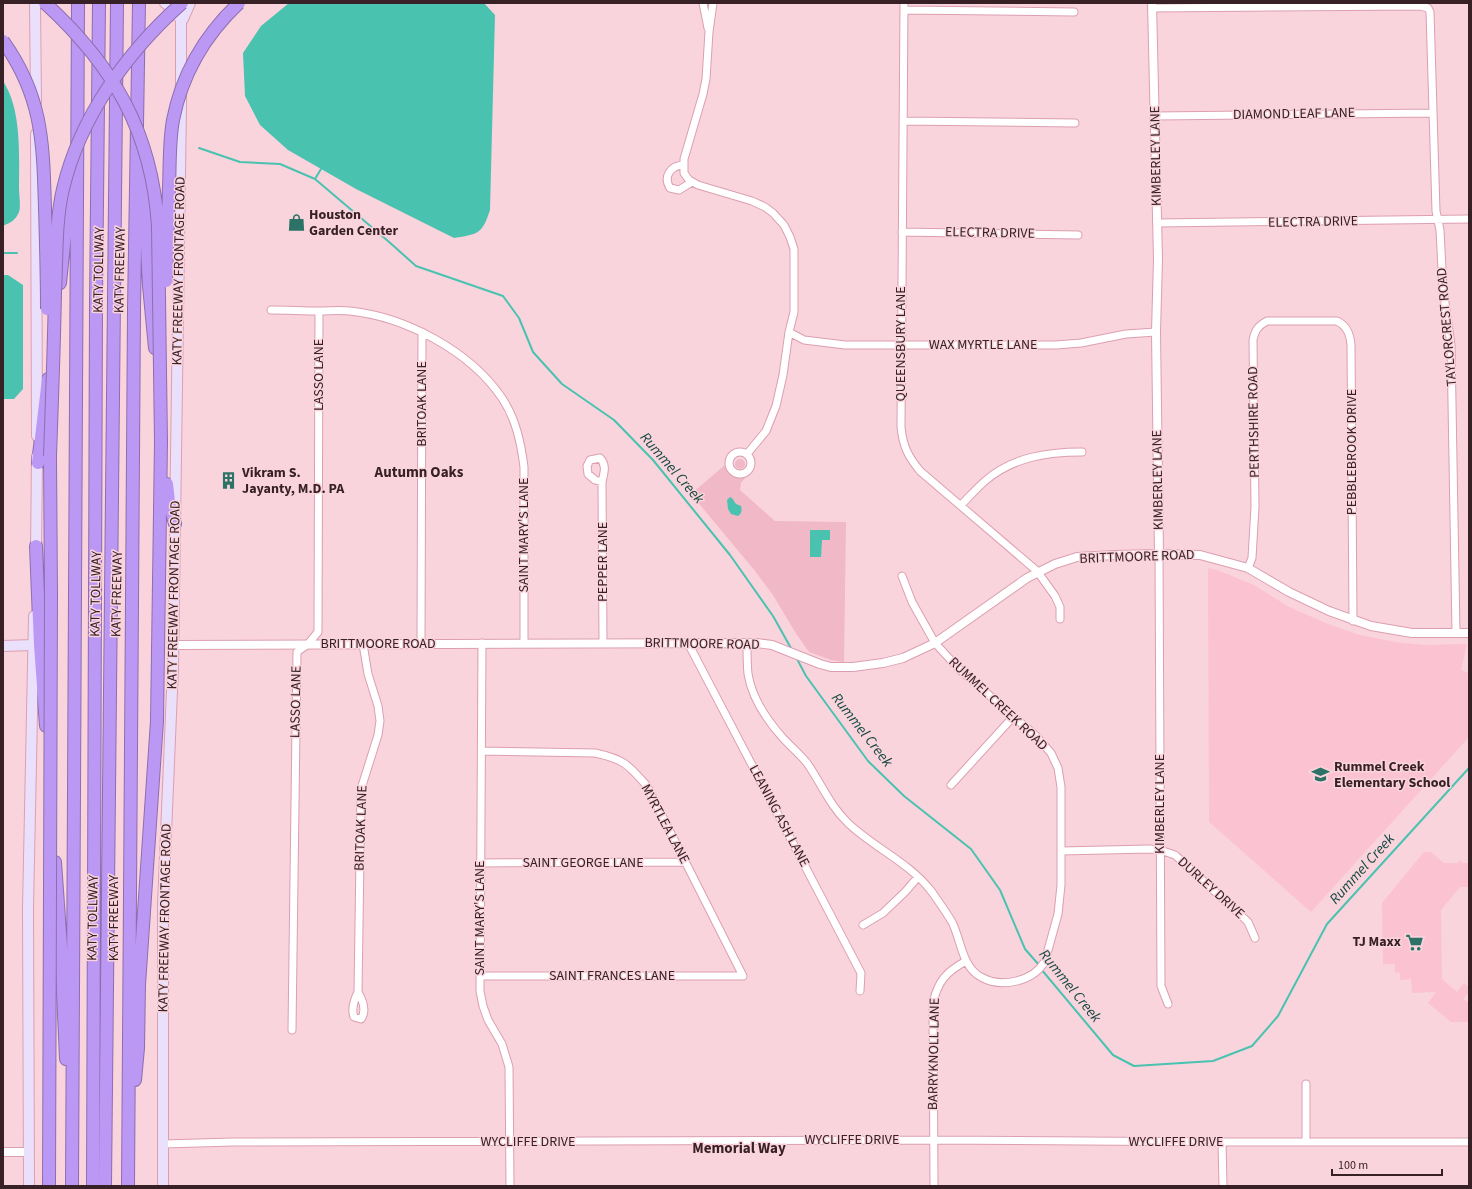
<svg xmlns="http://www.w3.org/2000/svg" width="1472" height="1189" font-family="'Source Sans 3',sans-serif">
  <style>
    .built { fill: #fbc2d1 }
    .green { fill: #f1b8c7 }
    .water { fill: #4ac2b0 }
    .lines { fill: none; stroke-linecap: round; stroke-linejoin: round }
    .stream { stroke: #4ac2b0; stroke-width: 2 }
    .minor-casing { stroke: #dc9fb0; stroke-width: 9 }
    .tertiary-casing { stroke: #dc9fb0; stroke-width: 10 }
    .secondary-casing { stroke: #dc9fb0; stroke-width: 12 }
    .motorway-casing { stroke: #8d6ead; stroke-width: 14 }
    .minor { stroke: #fff; stroke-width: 7 }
    .tertiary { stroke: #fff; stroke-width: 8 }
    .secondary { stroke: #ebe0fc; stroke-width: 10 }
    .motorway { stroke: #bc98f5; stroke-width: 12 }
    .motorway-bridge-casing { stroke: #8d6ead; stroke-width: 14; stroke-linecap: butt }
    .motorway-bridge { stroke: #bc98f5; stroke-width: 12 }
    .labels { text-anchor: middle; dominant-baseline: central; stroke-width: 3; stroke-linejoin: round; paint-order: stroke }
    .street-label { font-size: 14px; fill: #372026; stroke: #fad4dd }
    .poi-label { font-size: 14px; font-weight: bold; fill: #372026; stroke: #fad4dd; text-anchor: start }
    .water-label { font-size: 15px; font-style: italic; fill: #154941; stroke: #fad4dd }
    .neighbourhood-label { font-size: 15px; font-weight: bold; fill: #372026; stroke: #fad4dd }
  </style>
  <rect width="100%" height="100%" fill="#fad4dd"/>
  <path class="built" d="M1208 568 1217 570 1254 585 1289 607 1328 624 1360 635 1395 642 1425 645 1467 644 1461 670 1469 673V737L1311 912 1209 822Z
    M1424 852H1431L1444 863H1458L1460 860 1463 863H1469V887H1460L1441 910 1442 979 1457 992 1464 983 1469 987V992L1463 999 1469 1003V1022H1451L1428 1003 1436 992 1412 993 1411 979 1400 980V973L1395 972V964H1383L1382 903Z"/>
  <path class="green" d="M735 464a5 5 0 1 1 10 0a5 5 0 1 1-10 0Z
    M725 465C730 475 734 478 745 478L741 483 740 490 775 521 846 522 844 662 831 660 809 652 795 632 773 595 755 571 691 494Z"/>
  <path class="water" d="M289 3H484L495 15 490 210C482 234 479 234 454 238L356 189 288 150 260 125 245 96 243 53 261 26Z
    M3 81C22 110 19 155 19 188 19 195 21 206 19 212 15 221 11 222 3 226Z
    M3 275H8L23 285V389L14 399H3Z
    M730 497 732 498 736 504 741 506C742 510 742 513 738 516L731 514 728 509 727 500Z
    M810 530H830V540H822L821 557H810Z"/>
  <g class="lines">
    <path class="stream" d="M199 148 240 162 280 164 315 179 388 241 416 266 503 296 519 318 533 352 562 384 614 420 653 460 730 555 773 616 792 650
      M315 179 321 169
      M3 253H17
      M796 657 806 676 868 761 904 796 971 849 1000 890 1025 949 1039 965
      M1041 969 1113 1055 1134 1066 1213 1061 1252 1046 1278 1016 1327 924 1469 768"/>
    <defs>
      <path id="minor" d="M703 3 708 28
        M713 3 709 32 706 79 703 94 684 159V173L689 180 698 185 752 201 765 207 773 213 784 225 790 237 794 249V312L789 332 783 375 776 406 766 431 747 454
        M904 3 901 427C903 447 908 456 920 471L1037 571 1055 596 1060 607V619
        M1152 8 1420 6 1428 8 1430 12 1436 211 1440 230 1443 289 1451 345 1456 633
        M904 10 1074 12
        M1155 116 1433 113
        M903 121 1075 123
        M683 165C670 166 663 177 670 188L679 190 692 182
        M1157 223 1469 219
        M902 232 1078 235
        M271 310C287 310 303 311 320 311 330 311 340 310 350 311 406 317 470 351 502 398 516 419 521 443 524 467V643
        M789 332 804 340 845 345H1056L1081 343 1126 334 1156 332
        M729 463a11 11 0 1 1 22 0a11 11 0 1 1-22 0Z
        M602 482 595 480 588 474 587 466 590 460 600 458C607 465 604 473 602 482L603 643
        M961 505C969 497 976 489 985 481 1013 457 1047 452 1082 452
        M1159 554 1161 986 1168 1004
        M1248 568 1252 558 1255 507 1253 340C1255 330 1258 326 1267 321H1337C1347 326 1350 334 1351 345L1353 621
        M482 643 480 991 483 1006 488 1020 502 1044 509 1067 510 1186
        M688 643 861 973 860 991
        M747 643C747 653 747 664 748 674 752 698 766 719 782 737 790 746 800 754 807 763 821 783 830 806 848 823 874 848 909 862 932 892 939 902 946 912 952 922 961 940 962 967 981 977 1002 989 1034 981 1045 961L1058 914 1061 885V787L1058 768 1051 753 1036 736 959 669 935 643 912 602 902 576
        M421 644 422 332
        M951 785 1013 717
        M1061 851 1149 849 1160 850 1175 855 1248 922 1255 938
        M480 863 685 862
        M863 925 883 913 905 892 918 877
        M480 976H743L647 786C628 764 623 759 595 753L482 751
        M358 992C362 999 367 1011 361 1019L354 1017C351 1009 354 1000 358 992L361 789 378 735 380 721 378 706 368 674 363 644
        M292 1030 297 652 308 644 318 632 319 311
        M1306 1084V1141
        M1222 1142 1223 1186
        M163 1144 233 1142 933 1140 1222 1142H1469
        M934 1186 933 1003C938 981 946 972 966 961"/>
      <path id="tertiary" d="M1152 3 1158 259 1156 332 1159 554
        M173 645 757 643 772 645 820 664 831 667H853L883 663 903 658 935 643 1027 578 1055 564 1077 557 1115 555 1159 554 1200 555 1248 568 1289 592 1329 611 1371 626 1412 633H1469
        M3 1152H28"/>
      <path id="secondary" d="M35 3 36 102
        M165 3 171 8 177 16
        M183 19 190 3
        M36 134 37 436
        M36 552 37 456
        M3 646 33 645
        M29 1186 28 908 34 616
        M163 1186V905L173 667 181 104V3"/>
      <path id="motorway" d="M143 169 149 286 155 348
        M60 283 70 186
        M50 456 51 595
        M38 463 48 379
        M167 484 169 502 175 524
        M36 546 40 645 46 726
        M55 862 61 947 66 1059
        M135 1080 138 1048 139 985 157 721 161 442
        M72 1186 78 3
        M93 1186 96 302 99 3
        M105 1186 117 3
        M128 1186 134 309 139 3"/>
    </defs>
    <use href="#minor" class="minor-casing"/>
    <use href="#tertiary" class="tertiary-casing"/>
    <use href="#secondary" class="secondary-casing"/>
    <use href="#motorway" class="motorway-casing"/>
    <use href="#minor" class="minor"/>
    <use href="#tertiary" class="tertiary"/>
    <use href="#secondary" class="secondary"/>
    <use href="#motorway" class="motorway"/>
    <defs>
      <path id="motorway-bridge" d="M45 3C113 65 152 132 158 226L161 442
        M3 41C43 97 43 143 45 208 46 242 47 275 47 309
        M166 281C167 250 168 218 169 187 170 165 169 142 173 120 182 74 205 35 239 3
        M50 456C52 401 54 347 55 292 57 258 55 223 63 189 80 117 127 52 182 3
        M49 1186 51 595"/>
    </defs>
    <use href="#motorway-bridge" class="motorway-bridge-casing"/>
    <use href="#motorway-bridge" class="motorway-bridge"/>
  </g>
  <defs>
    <symbol id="shop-bare" viewBox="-9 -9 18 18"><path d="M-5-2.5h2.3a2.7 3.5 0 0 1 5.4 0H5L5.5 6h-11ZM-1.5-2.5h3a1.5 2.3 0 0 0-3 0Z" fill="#2d7267" stroke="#fad4dd" stroke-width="2.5" paint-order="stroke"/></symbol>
    <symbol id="building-bare" viewBox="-9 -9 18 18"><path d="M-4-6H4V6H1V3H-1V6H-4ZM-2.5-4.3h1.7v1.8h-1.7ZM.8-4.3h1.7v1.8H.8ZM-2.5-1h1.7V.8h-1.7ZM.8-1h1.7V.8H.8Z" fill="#2d7267" stroke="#fad4dd" stroke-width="2.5" paint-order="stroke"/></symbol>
    <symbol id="school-bare" viewBox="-9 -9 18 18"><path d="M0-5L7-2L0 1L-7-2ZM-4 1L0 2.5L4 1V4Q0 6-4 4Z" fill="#2d7267" stroke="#fad4dd" stroke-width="2.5" paint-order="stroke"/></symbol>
    <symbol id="supermarket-bare" viewBox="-9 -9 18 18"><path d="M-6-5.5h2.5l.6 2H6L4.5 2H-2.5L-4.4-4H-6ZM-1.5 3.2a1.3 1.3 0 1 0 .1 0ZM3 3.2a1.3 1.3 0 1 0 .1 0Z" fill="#2d7267" stroke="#fad4dd" stroke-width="2.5" paint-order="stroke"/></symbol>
  </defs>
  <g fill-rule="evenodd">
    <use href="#shop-bare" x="284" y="210" width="25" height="25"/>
    <use href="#building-bare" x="216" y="468" width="25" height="25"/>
    <use href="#school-bare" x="1308" y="762" width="25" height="25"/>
    <use href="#supermarket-bare" x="1402" y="930" width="25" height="25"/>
  </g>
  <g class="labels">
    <g class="street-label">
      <text transform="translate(1294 114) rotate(-1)">DIAMOND LEAF LANE</text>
      <text transform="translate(1156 156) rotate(-91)">KIMBERLEY LANE</text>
      <text transform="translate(1313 222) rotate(-1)">ELECTRA DRIVE</text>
      <text transform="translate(990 233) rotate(1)">ELECTRA DRIVE</text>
      <text transform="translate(99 270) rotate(-89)">KATY TOLLWAY</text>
      <text transform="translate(120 270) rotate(-89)">KATY FREEWAY</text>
      <text transform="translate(179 271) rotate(-89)">KATY FREEWAY FRONTAGE ROAD</text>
      <text transform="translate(1447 327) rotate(-95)">TAYLORCREST ROAD</text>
      <text transform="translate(901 344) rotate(-90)">QUEENSBURY LANE</text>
      <text x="983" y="345">WAX MYRTLE LANE</text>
      <text transform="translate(319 375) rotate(-90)">LASSO LANE</text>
      <text transform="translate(422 404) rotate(-90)">BRITOAK LANE</text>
      <text transform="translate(1254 422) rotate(-91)">PERTHSHIRE ROAD</text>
      <text transform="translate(1352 452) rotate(-90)">PEBBLEBROOK DRIVE</text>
      <text transform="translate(1158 480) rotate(-91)">KIMBERLEY LANE</text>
      <text transform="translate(524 535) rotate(-90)">SAINT MARY'S LANE</text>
      <text transform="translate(1137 557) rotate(-2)">BRITTMOORE ROAD</text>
      <text transform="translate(603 562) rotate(-90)">PEPPER LANE</text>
      <text transform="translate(96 594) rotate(-89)">KATY TOLLWAY</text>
      <text transform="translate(117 594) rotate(-89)">KATY FREEWAY</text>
      <text transform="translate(174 595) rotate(-89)">KATY FREEWAY FRONTAGE ROAD</text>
      <text x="378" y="644">BRITTMOORE ROAD</text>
      <text transform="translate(702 644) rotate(1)">BRITTMOORE ROAD</text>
      <text transform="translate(296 702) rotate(-89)">LASSO LANE</text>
      <text transform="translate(998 704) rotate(43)">RUMMEL CREEK ROAD</text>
      <text transform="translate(1160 804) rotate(-90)">KIMBERLEY LANE</text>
      <text transform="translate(779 816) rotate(62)">LEANING ASH LANE</text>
      <text transform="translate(665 824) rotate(62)">MYRTLEA LANE</text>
      <text transform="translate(361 828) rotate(-88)">BRITOAK LANE</text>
      <text x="583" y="863">SAINT GEORGE LANE</text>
      <text transform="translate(1211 888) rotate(42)">DURLEY DRIVE</text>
      <text transform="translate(93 918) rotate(-89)">KATY TOLLWAY</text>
      <text transform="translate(114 918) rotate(-90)">KATY FREEWAY</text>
      <text transform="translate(165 918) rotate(-89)">KATY FREEWAY FRONTAGE ROAD</text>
      <text transform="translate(480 918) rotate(-90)">SAINT MARY'S LANE</text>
      <text x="612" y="976">SAINT FRANCES LANE</text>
      <text transform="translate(934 1054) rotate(-89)">BARRYKNOLL LANE</text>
      <text x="852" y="1140">WYCLIFFE DRIVE</text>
      <text x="528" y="1142">WYCLIFFE DRIVE</text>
      <text x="1176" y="1142">WYCLIFFE DRIVE</text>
    </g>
    <g class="poi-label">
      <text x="309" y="215">Houston<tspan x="309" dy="16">Garden Center</tspan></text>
      <text x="242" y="473">Vikram S.<tspan x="242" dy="16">Jayanty, M.D. PA</tspan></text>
      <text x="1334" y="767">Rummel Creek<tspan x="1334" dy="16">Elementary School</tspan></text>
      <text x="1401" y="942" text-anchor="end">TJ Maxx</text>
    </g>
    <g class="water-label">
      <text transform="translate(672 468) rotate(49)">Rummel Creek</text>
      <text transform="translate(862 730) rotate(52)">Rummel Creek</text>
      <text transform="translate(1362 869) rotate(-48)">Rummel Creek</text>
      <text transform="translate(1070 986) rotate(51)">Rummel Creek</text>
    </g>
    <g class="neighbourhood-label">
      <text x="419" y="472">Autumn Oaks</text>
      <text x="739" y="1148">Memorial Way</text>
    </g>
  </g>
  <rect width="1472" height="1189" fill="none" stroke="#372026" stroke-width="8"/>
  <path d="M1332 1169v6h110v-6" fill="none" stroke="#372026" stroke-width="2"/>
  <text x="1338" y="1169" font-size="12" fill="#372026" stroke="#fad4dd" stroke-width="3" paint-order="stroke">100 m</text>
</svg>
